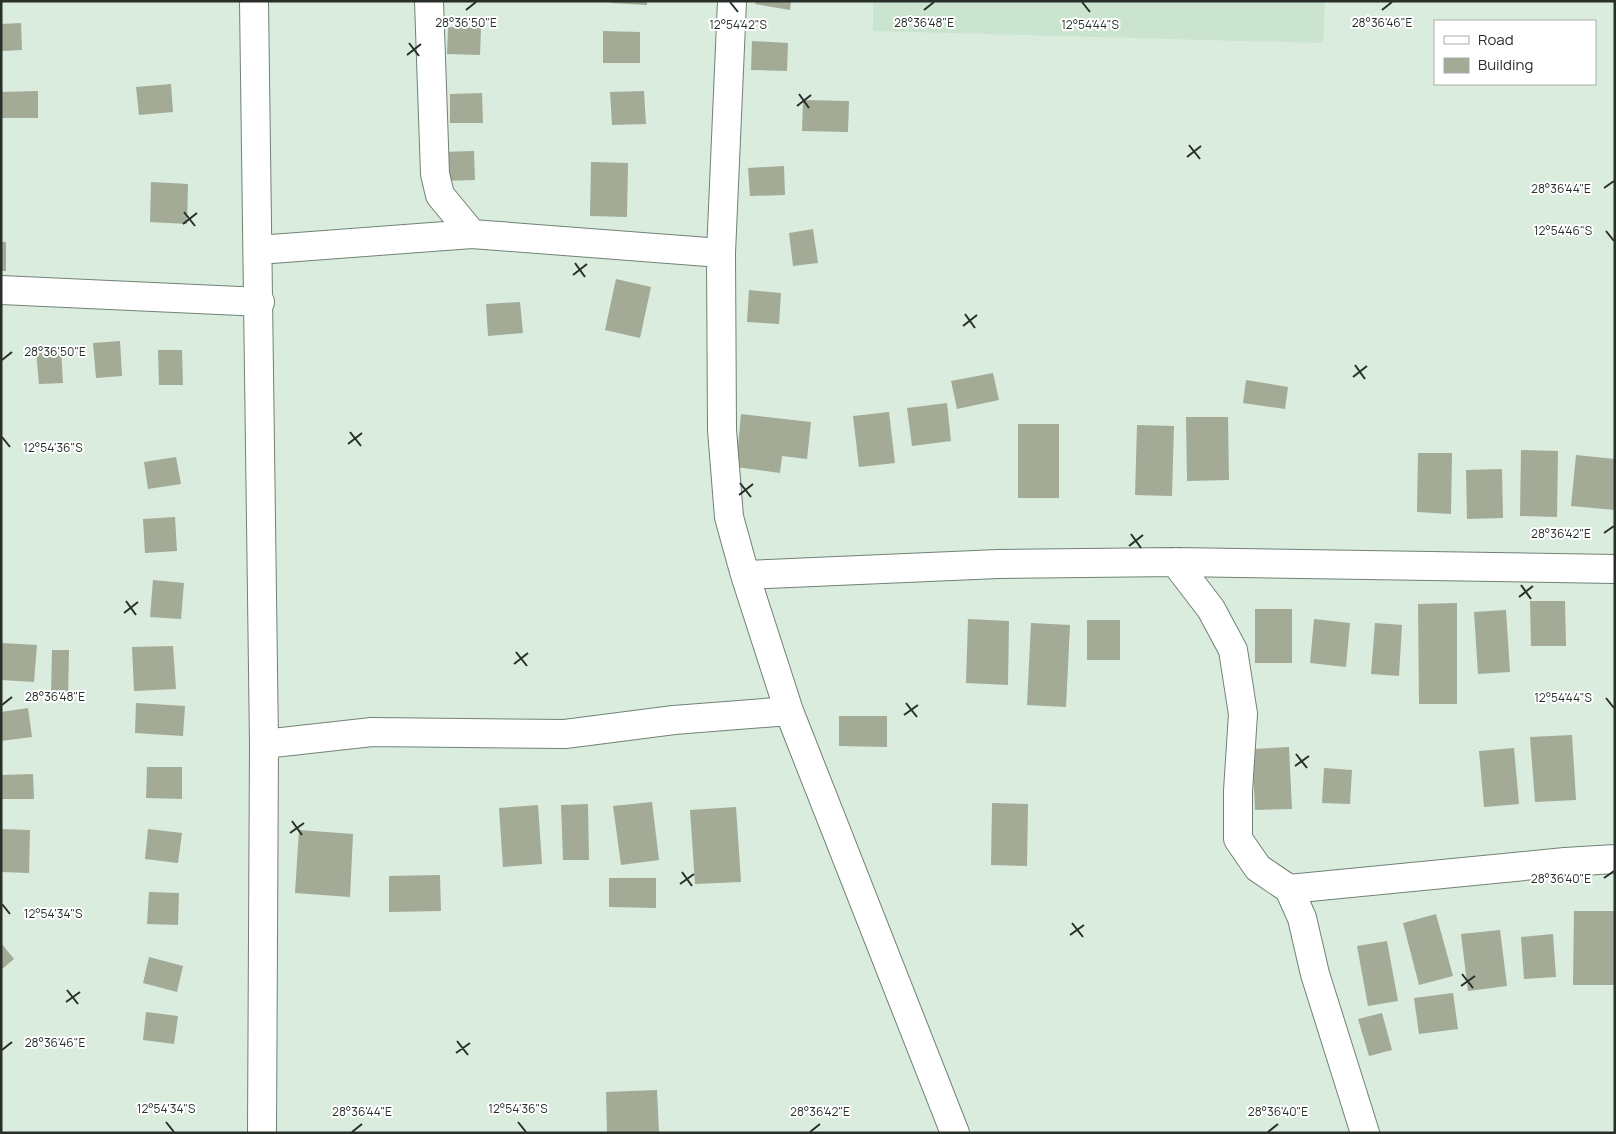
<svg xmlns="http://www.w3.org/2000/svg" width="1616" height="1134" font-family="Manrope,sans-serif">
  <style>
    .built { fill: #cae4cf }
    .building { fill: #a3aa96 }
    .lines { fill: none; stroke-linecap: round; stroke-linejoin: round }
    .minor-casing { stroke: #718274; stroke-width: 30 }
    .minor { stroke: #fff; stroke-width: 28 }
    .ticks { fill: none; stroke: #282f29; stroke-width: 2 }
    .ticks-label { font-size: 12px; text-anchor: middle; fill: #282f29; stroke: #fff; stroke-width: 4; stroke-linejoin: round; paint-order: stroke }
  </style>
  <rect width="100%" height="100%" fill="#d9ecdd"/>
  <path class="built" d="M873 1H1325L1323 43 873 31Z"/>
  <path class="building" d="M611 1H647V5L611 3Z
    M756 1H791L790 10 755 4Z
    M21 23 22 50 1 51V24Z
    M448 27 481 28 480 55 447 54Z
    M603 31 640 32V63H603Z
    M752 41 788 43 787 71 751 70Z
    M171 84 173 112 139 115 136 87Z
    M38 91V118H1V92Z
    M644 91 646 124 612 125 610 92Z
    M482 93 483 123H450V94Z
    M803 100 849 101 848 132 802 131Z
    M474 151 475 180 442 181 441 152Z
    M591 162 628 163 627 217 590 216Z
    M784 166 785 195 750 196 748 168Z
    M151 182 188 184 187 224 150 222Z
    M813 229 818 263 793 266 789 233Z
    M1 242H6V271H1Z
    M616 279 651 287 640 338 605 330Z
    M749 290 781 293 779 324 747 322Z
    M520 302 523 333 488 336 486 304Z
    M120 341 122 376 96 378 93 343Z
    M61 350 63 383 39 384 36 352Z
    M158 350H182L183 385H159Z
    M993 373 999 400 957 409 951 381Z
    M1246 380 1288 387 1285 409 1243 403Z
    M947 403 951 441 912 446 907 408Z
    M889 412 895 463 859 467 853 416Z
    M741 414 811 422 807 459 782 456 780 473 736 467Z
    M1186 417H1228L1229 480 1187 481Z
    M1018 424H1059V498H1018Z
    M1137 425 1174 426 1172 496 1135 495Z
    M1521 450 1558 451 1557 517 1520 516Z
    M1418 453H1452L1451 514 1417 512Z
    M1576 455 1615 459V510L1571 506Z
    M176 457 181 484 148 489 144 462Z
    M1502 469 1503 518 1467 519 1466 470Z
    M175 517 177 551 145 553 143 519Z
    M153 580 184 583 181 619 150 617Z
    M1530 601H1565L1566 646H1531Z
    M1457 603V704H1419L1418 604Z
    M1255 609H1292V663H1255Z
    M1506 610 1510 672 1478 674 1474 612Z
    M968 619 1009 621 1008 685 966 683Z
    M1314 619 1350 623 1346 667 1310 663Z
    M1087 620H1120V660H1087Z
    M1031 623 1070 625 1066 707 1027 705Z
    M1375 623 1402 625 1399 676 1371 674Z
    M1 643 37 645 34 682 1 680Z
    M173 646 176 689 134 691 132 647Z
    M52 650H69L68 698 51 697Z
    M136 703 185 706 183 736 135 733Z
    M28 708 32 737 1 741V712Z
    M839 716H887V747L839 746Z
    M1572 735 1576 800 1535 802 1530 737Z
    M1289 747 1292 809 1255 810 1252 749Z
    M1514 748 1519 804 1484 807 1479 751Z
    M147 767H182V799L146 798Z
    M1324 768 1352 770 1350 804 1322 803Z
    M33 774 34 799H1V775Z
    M652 802 659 860 621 865 613 806Z
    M992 803 1028 804 1027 866 991 865Z
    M588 804 589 860H563L561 805Z
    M538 805 542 864 503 867 499 808Z
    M736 807 741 882 695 884 690 810Z
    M1 829 30 830 29 873 1 872Z
    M148 829 182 833 178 863 145 859Z
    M299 830 353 834 350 897 295 893Z
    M440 875 441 911 389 912V876Z
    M609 878H656V908L609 907Z
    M149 892 179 893 178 925 147 924Z
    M1574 911H1615V985H1573Z
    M1436 914 1453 976 1419 985 1403 923Z
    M1500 930 1507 986 1468 991 1461 934Z
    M1553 934 1556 977 1524 979 1521 937Z
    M1387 941 1398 1001 1368 1006 1357 946Z
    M1 943 14 959 1 970Z
    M149 957 183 966 177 992 143 983Z
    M1453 993 1458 1029 1419 1034 1414 998Z
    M146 1012 178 1016 174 1044 143 1040Z
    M1382 1013 1392 1050 1369 1056 1358 1019Z
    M657 1090 659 1133H607L606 1092Z"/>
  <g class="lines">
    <defs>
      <path id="minor" d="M254 1 264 744 262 1133
        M429 1 435 174 440 195 472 234 721 253
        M732 1 721 253 722 430 729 517 745 575 998 564 1175 562 1615 569
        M258 250 472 234
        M1 290 260 302
        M1175 562 1211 609 1233 650 1243 714 1238 791V839L1258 868 1289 889 1565 862 1615 859
        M745 575 789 711 955 1133
        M264 744 372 732 565 734 674 720 789 711
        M1289 889 1302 918 1315 974 1365 1133"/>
    </defs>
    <use href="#minor" class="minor-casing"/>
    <use href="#minor" class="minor"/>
  </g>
  <path class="ticks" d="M730 2 738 12M1082 2 1090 12M466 10 476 2M924 10 934 2M1382 10 1392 2M409 43 419 56M407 55 421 44M799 94 809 108M797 106 811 95M1189 145 1200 159M1187 157 1201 146M1604 188 1614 181M184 212 195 226M183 224 197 213M1606 231 1614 241M575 263 585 277M573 275 587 264M965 314 975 328M963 326 977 315M2 360 12 352M1355 365 1365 379M1353 377 1367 366M350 432 361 446M2 437 10 447M348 444 362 433M740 483 751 497M739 495 753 484M1604 533 1614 526M1131 534 1141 548M1129 546 1143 535M1521 585 1531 599M1519 597 1533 586M126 601 136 615M124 613 138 602M516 652 527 666M514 664 528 653M1606 698 1614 708M906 703 917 717M2 705 12 697M904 715 918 705M1296 754 1307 768M1295 766 1309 756M292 821 302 835M290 833 304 823M682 872 692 886M1604 878 1614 871M680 884 694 874M2 904 10 914M1072 923 1083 937M1070 935 1084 925M1462 974 1473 988M1461 986 1475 976M67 990 78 1004M66 1002 80 992M457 1041 468 1055M2 1050 12 1042M456 1053 470 1043M166 1122 174 1132M518 1122 526 1132M352 1132 362 1124M810 1132 820 1124M1268 1132 1278 1124"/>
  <g class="ticks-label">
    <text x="466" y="27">28°36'50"E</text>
    <text x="924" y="27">28°36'48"E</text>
    <text x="1382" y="27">28°36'46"E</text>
    <text x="738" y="29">12°54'42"S</text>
    <text x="1090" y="29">12°54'44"S</text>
    <text x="1561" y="193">28°36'44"E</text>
    <text x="1563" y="235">12°54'46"S</text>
    <text x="55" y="356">28°36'50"E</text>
    <text x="53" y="452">12°54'36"S</text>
    <text x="1561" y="538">28°36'42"E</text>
    <text x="55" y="701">28°36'48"E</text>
    <text x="1563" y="702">12°54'44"S</text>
    <text x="1561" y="883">28°36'40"E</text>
    <text x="53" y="918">12°54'34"S</text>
    <text x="55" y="1047">28°36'46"E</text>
    <text x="166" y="1113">12°54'34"S</text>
    <text x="518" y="1113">12°54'36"S</text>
    <text x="362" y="1116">28°36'44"E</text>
    <text x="820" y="1116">28°36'42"E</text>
    <text x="1278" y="1116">28°36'40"E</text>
  </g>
  <rect width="1616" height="1134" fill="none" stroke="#282f29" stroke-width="5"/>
  <rect x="1434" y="20" width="162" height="65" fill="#ffffff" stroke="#a9aca9"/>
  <rect x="1444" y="36" width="25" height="8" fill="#ffffff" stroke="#a9aca9"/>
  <text x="1478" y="45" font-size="15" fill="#282f29">Road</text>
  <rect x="1444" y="58" width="25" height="15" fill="#a3aa96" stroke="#a9aca9"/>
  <text x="1478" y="70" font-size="15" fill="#282f29">Building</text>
</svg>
